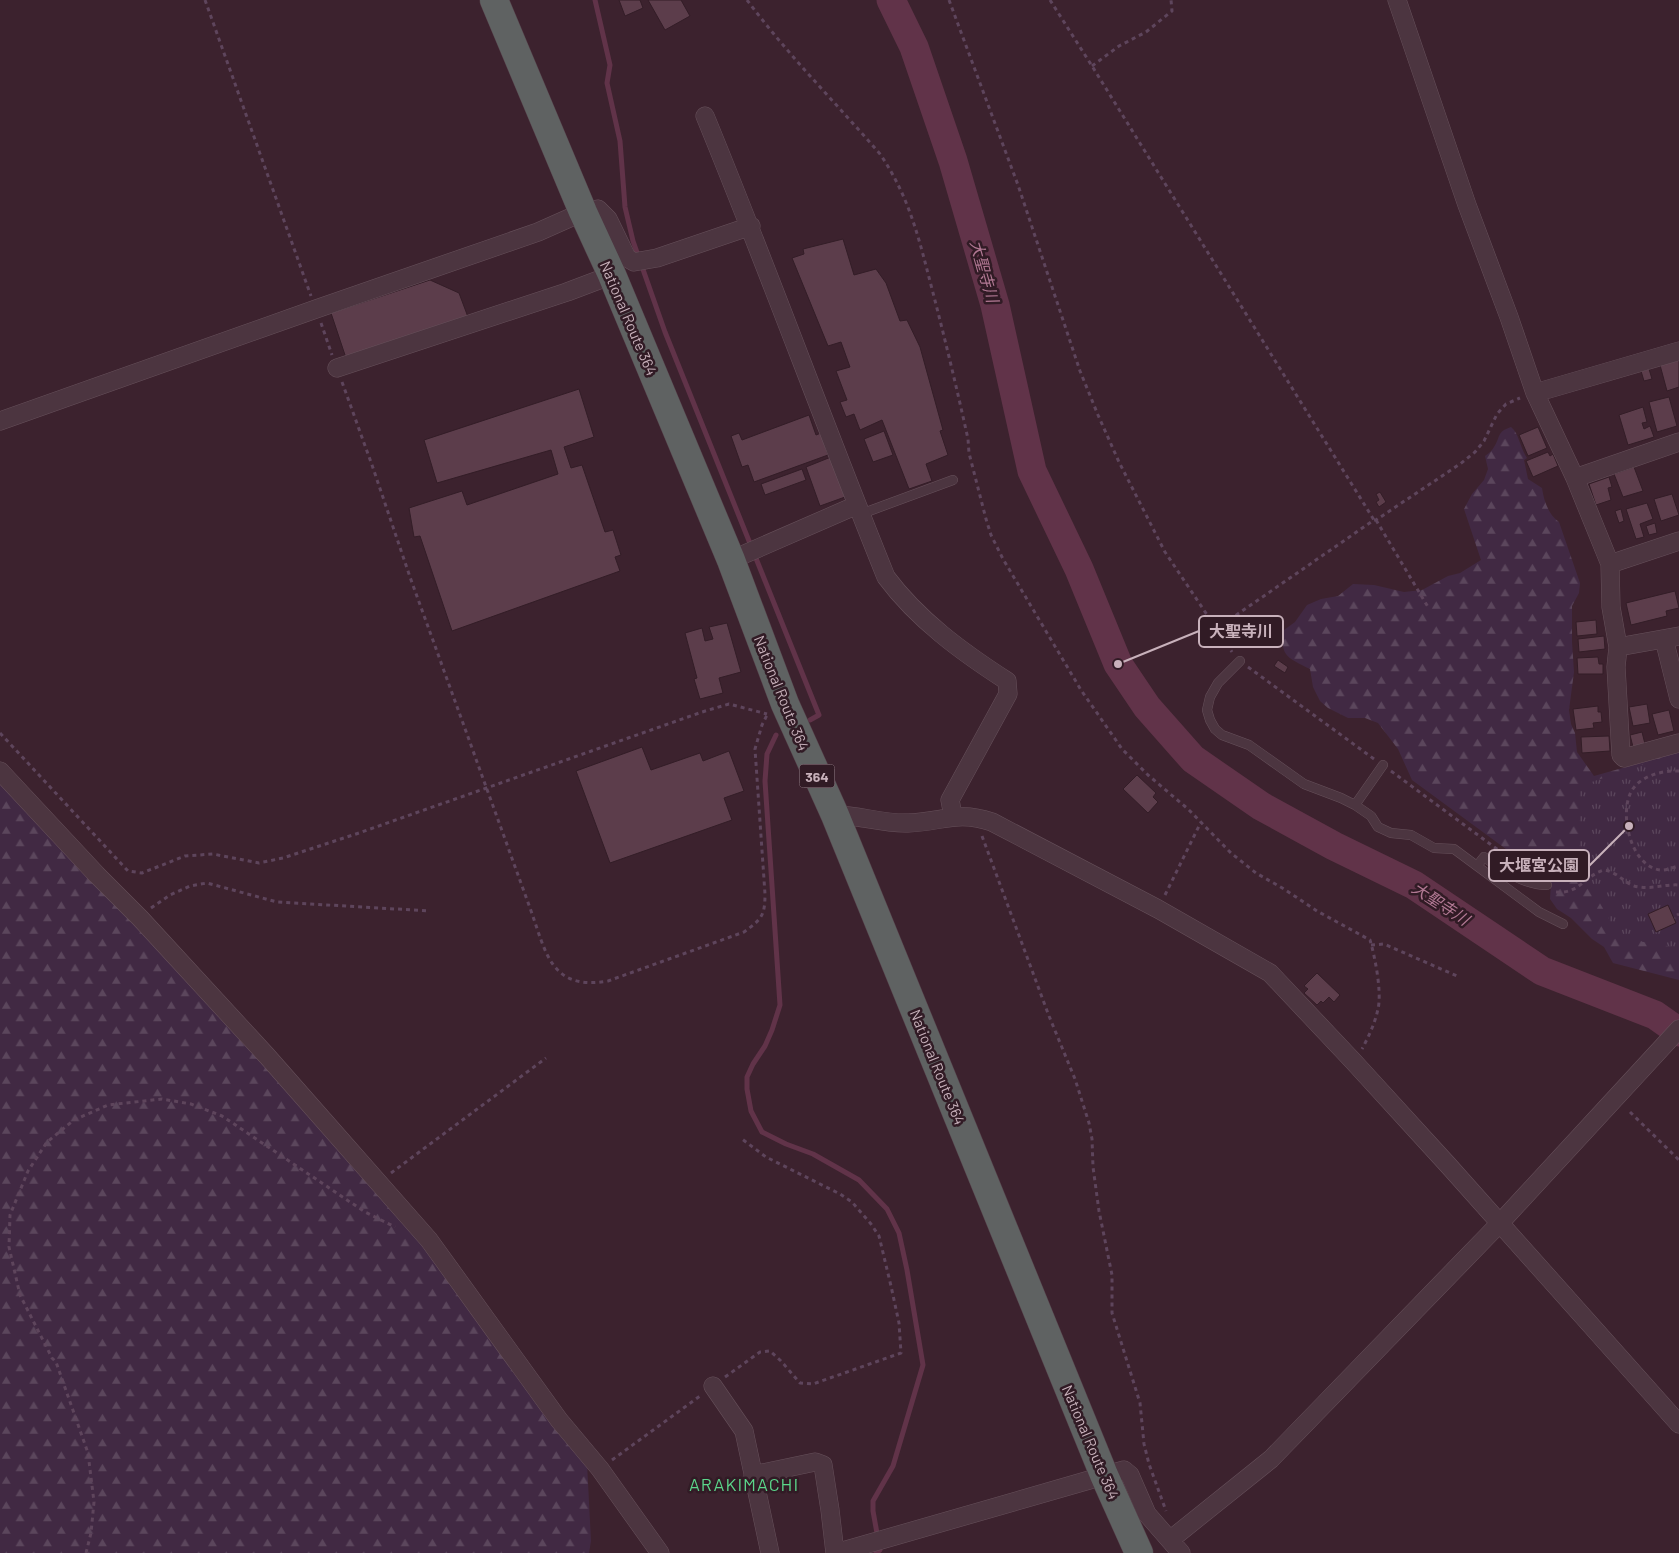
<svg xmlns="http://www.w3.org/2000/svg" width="1679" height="1553" viewBox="0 0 1679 1553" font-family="Barlow,'Noto Sans JP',sans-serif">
<defs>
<pattern id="forest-firs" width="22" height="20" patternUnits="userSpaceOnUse" patternTransform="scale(1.25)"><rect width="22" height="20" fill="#412943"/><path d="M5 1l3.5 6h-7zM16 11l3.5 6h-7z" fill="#5b465c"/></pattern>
<pattern id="park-tufts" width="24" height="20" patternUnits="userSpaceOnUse" patternTransform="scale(1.25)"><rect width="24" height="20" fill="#412943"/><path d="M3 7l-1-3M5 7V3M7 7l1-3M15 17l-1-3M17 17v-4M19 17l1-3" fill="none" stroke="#5b465c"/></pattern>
</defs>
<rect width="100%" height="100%" fill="#3c222e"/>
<!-- forest -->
<path fill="url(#forest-firs)" d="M 1511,427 C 1519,433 1520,448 1527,458 L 1524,460 L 1528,479 L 1542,488 C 1544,501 1548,514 1559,522 L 1580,583 L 1579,593 L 1572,606 L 1572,642 L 1574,672 L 1569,710 L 1571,724 L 1575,733 L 1577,752 L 1594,776 L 1679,752 L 1679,980 L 1613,963 L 1604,947 L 1592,939 L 1571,918 L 1557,909 L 1550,899 L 1551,882 L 1412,780 L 1398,749 L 1378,723 L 1365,718 L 1348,718 L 1328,708 L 1320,701 L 1313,687 L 1310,669 C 1289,658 1279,657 1284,630 L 1295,622 L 1307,605 L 1321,599 L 1338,596 L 1353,584 L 1374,585 L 1404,592 L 1422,590 L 1448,576 L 1460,573 L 1481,560 L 1464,509 L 1472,494 L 1484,480 L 1488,469 L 1485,456 C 1488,454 1492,451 1494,447 C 1501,437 1496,432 1511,427 Z
M 0,785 L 40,819 L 73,862 L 106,891 L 306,1107 L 430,1254 L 587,1463 L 591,1541 L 589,1553 L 0,1553 Z"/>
<!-- park -->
<path fill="url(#park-tufts)" d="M 1679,752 L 1679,948 L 1620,938 L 1579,867 L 1580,786 Z"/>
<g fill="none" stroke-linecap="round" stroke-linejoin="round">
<!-- stream -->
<path stroke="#613349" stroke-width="5" d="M 595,0 L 610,65 L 607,83 L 620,141 L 625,207 L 633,241 L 665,332 L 819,715 L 810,720
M 776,735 L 767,754 L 765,781 L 780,1005 L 772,1030 L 765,1046 L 753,1064 L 747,1077 L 747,1089 L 751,1111 L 762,1132 L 786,1144 L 813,1154 L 859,1180 L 887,1209 L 899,1233 L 907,1270 L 923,1365 L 893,1466 L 873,1501 L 873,1511 L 880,1550 L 876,1553"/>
<!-- river -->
<path stroke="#613349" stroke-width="29" d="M 891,0 L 914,47 L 953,161 L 995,305 L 1032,471 L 1079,569 L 1118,664 L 1147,707 L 1193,759 L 1261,806 L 1334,846 L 1414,885 L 1542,971 L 1655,1015 L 1679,1032"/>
</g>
<!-- building -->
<path fill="#5c3d4b" stroke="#331d27" d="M 619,0 L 640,0 L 643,8 L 625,16 Z
M 648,0 L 681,0 L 690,16 L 665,30 Z
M 843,239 L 854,275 L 876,269 L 886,283 L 900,321 L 907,320 L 920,347 L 943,430 L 940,431 L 948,455 L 926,464 L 932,481 L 909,489 L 882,420 L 860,430 L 854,414 L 846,417 L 840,402 L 847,400 L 836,371 L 850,367 L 841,342 L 828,346 L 792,258 L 804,254 L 803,249 Z
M 430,280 L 459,293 L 468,317 L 346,358 L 331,313 Z
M 1679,360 L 1679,387 L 1667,391 L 1660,365 Z
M 1649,369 L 1652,379 L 1644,381 L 1641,371 Z
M 579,389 L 594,437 L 564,447 L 571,468 L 582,465 L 605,532 L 613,530 L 621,555 L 615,557 L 620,571 L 452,631 L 420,536 L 414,537 L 409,508 L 462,491 L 467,505 L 558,474 L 551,450 L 437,483 L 424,440 Z
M 1669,397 L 1677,426 L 1657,432 L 1649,402 Z
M 1643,407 L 1647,422 L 1642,423 L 1644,429 L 1650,426 L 1654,437 L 1628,445 L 1619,415 Z
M 809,415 L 816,435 L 821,433 L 828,455 L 754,482 L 748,465 L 742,467 L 731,436 L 739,433 L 742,440 Z
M 1538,427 L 1547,448 L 1528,456 L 1519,435 Z
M 884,431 L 893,455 L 873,462 L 864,439 Z
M 1548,452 L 1550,456 L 1553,454 L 1558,466 L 1533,477 L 1526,461 Z
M 831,457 L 845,497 L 820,506 L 806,467 Z
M 1634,467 L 1643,491 L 1623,497 L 1614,474 Z
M 802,469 L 806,480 L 765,495 L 761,484 Z
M 1609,477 L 1612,487 L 1608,488 L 1611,500 L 1596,505 L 1589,484 Z
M 1380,492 L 1386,502 L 1379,507 L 1376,502 L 1379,500 L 1376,494 Z
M 1672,494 L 1679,515 L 1661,521 L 1654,499 Z
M 1647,503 L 1653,519 L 1640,524 L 1644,537 L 1636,539 L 1626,509 Z
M 1621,509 L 1624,521 L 1619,523 L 1615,511 Z
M 1655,523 L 1657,533 L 1649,535 L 1646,526 Z
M 1675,591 L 1679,608 L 1666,611 L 1667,616 L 1631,625 L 1626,603 Z
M 1596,620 L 1597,634 L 1577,636 L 1576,622 Z
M 727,623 L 741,672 L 719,678 L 723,693 L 700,699 L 694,679 L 697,678 L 685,633 L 702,628 L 705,641 L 713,639 L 709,627 Z
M 1604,636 L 1605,649 L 1579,652 L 1578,639 Z
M 1598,657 L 1599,664 L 1603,664 L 1603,674 L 1578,674 L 1577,658 Z
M 1278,660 L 1288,667 L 1285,673 L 1274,666 Z
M 1647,704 L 1650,723 L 1633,726 L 1629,707 Z
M 1598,706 L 1598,712 L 1601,712 L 1602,722 L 1593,723 L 1594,728 L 1576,730 L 1573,709 Z
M 1669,710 L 1674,731 L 1658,735 L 1652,714 Z
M 1642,732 L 1645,744 L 1633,747 L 1630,735 Z
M 1609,736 L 1610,751 L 1582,753 L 1581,737 Z
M 642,747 L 651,770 L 700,753 L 703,761 L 729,751 L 744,791 L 724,798 L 732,820 L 610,863 L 576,771 Z
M 1137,775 L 1156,793 L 1153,797 L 1158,802 L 1148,813 L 1123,789 Z
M 1668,905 L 1676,923 L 1656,932 L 1648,914 Z
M 1317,973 L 1340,995 L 1334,1002 L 1329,997 L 1323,1003 L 1321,1001 L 1317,1005 L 1304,993 L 1308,989 L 1304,986 Z"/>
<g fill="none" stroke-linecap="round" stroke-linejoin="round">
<defs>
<path id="service" d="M 861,514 L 953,480
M 1240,661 L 1218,683 L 1210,697 L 1207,710 L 1210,720 L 1215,729 L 1222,735 L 1249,745 L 1304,784 L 1341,798 L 1355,805 L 1371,816 L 1378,827 L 1391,833 L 1411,835 L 1434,848 L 1454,849 L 1539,912 L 1563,924
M 1355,805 L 1383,765
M 1477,866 L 1484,857 C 1502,870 1524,885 1547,885"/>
<path id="minor" d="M 1397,0 L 1467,205 L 1509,317 L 1535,393 L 1575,478 L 1610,564 L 1611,607 L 1618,647 L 1679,636
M 705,116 C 768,269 824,424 886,577 C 918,620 962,652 1007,681 L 1008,694 L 950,800 L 953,816
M 337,368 L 567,292 L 612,275
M 1535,393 L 1679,351
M 0,421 L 316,309 L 538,232 L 583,212 L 598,209 L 608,219 L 627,258 L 634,262 L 657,258 L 751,226
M 1575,478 L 1679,442
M 731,560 L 857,505
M 1610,564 L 1679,541
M 1664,639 L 1679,699
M 1618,647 L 1616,667 L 1621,755 L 1624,758 L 1679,743
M 0,771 L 97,875 L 140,918 L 267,1056 L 429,1240 L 559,1420 L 600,1469 L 660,1553
M 835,815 C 859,815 883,824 908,823 C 942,822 957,810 992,822 L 1158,909 L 1270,973 L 1353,1061 L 1448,1165 L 1679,1424
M 713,1386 L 744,1431 L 770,1553
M 753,1475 L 815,1462 L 823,1465 L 830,1510 L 835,1553
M 1170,1540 L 1271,1459 L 1500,1223 L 1679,1029
M 836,1553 L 1124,1470 L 1130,1475 L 1147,1514 L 1181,1553"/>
<path id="trunk" d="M 494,0 L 583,212 L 612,275 L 731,560 L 785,704 L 835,815 L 1104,1475 L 1139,1553"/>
</defs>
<!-- service casing -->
<use href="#service" stroke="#67515b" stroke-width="10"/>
<!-- minor casing -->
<use href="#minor" stroke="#67515b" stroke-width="19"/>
<!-- trunk casing -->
<use href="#trunk" stroke="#543e48" stroke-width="29"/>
<!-- path -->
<path stroke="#5e455c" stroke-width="3" stroke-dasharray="4 4" stroke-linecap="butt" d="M 205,0 L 311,296
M 747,0 C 788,55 836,103 880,154 C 910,198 919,239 932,289 C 945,339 957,389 968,439 L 969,453 L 986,519 L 991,535 L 1003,559 L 1081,690 L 1122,749 L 1148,775 L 1188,809 L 1231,853 L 1256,873 L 1284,889 L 1317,911 L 1370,940 C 1375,957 1382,992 1378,1009 C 1375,1023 1369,1036 1362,1049
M 949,0 L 1018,185 L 1080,371 L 1098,415 L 1119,462 L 1165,552 L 1232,652
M 1050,0 L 1092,66 L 1374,520
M 1092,66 L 1119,46 L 1146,32 L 1172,11 L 1171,0
M 321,323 L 332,355
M 342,382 L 372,465 L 410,577 L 530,908 C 546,952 550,991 608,981 L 744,932 C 762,919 765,915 765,894 L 755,749 L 762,725 L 767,715
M 1376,520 L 1428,607
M 1216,629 L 1374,520 L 1376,520 L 1460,464 L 1475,452 L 1484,441 L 1497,414 L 1506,404 L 1520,398
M 1248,667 L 1374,759
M 0,733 L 128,871 L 142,873 L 185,856 L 213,854 L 259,863 L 283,858 L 356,834 L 702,712 L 729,704 L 767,714
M 1391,771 L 1505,855
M 1679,771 C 1663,770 1639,776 1631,792 C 1619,815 1631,866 1660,870 C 1666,871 1673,867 1679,866
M 982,836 L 1049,1016 L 1075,1079 L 1089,1123 L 1092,1139 L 1093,1167 L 1099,1211 L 1112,1275 L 1112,1313 L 1140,1403 L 1144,1444 L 1149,1464 L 1166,1511
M 1556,892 C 1580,894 1584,876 1604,870 C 1619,872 1626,886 1639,887 C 1653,889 1666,884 1679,885
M 1165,895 L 1201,822
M 151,908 L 170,895 L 190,886 L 207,883 L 277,902 L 430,911
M 1677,915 L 1679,914
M 1371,945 L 1384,944 L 1457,976
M 1630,1112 L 1679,1160
M 391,1173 L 546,1058
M 725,1377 L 760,1352 L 770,1351 L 781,1361 L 800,1383 L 813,1384 L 901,1353 L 899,1323 L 891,1286 L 879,1236 L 871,1224 L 852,1202 L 840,1194 L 766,1157 L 742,1139
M 612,1460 L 700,1396
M 86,1553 L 91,1533 L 94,1502 L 88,1453 L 56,1362 L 52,1358 L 20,1295 L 9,1247 L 10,1215 L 28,1171 L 47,1142 L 74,1120 L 108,1105 L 162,1099 L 191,1104 L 222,1116 L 365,1212 L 395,1227"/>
<!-- service -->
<use href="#service" stroke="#4c3540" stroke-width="9"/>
<!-- minor -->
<use href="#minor" stroke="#4c3540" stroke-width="18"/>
<!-- trunk -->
<use href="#trunk" stroke="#5f6262" stroke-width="28"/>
</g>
<g text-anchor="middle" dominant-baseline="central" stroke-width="5" stroke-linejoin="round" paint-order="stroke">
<!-- shield labels -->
<rect fill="#311b25" stroke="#9b848e" stroke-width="1" x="799.5" y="764.5" width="35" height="23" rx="4"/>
<g font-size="14" font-weight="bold" fill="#c8b1bb">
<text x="817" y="776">364</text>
</g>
<!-- street labels -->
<g font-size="15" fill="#c8b1bb" stroke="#311b25">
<text transform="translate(629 318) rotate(67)">National Route 364</text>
<text transform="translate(782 693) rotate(68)">National Route 364</text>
<text transform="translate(938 1067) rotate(68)">National Route 364</text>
<text transform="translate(1091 1442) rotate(67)">National Route 364</text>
</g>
<!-- water labels -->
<g font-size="16" font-style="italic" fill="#b17893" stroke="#311b25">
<text transform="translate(985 271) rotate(74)">大聖寺川</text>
<text transform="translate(1441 903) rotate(33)">大聖寺川</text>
</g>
<!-- quarter labels -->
<g font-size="18" letter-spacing="1" fill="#5cd78b" stroke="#311b25">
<text x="744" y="1484">ARAKIMACHI</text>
</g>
</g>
<!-- callouts -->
<path fill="none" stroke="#c8b1bb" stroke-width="2" d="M1118 664L1199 631M1629 826L1589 866"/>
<g fill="#c8b1bb" stroke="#311b25" stroke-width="2">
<circle cx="1118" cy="664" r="5"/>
<circle cx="1629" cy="826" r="5"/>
</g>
<g fill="#311b25" stroke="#c8b1bb" stroke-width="2">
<rect x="1199" y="616" width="84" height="31" rx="5"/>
<rect x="1489" y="850" width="100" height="31" rx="5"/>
</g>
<g font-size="16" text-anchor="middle" font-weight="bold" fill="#c8b1bb">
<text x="1241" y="637">大聖寺川</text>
<text x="1539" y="871">大堰宮公園</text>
</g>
</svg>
